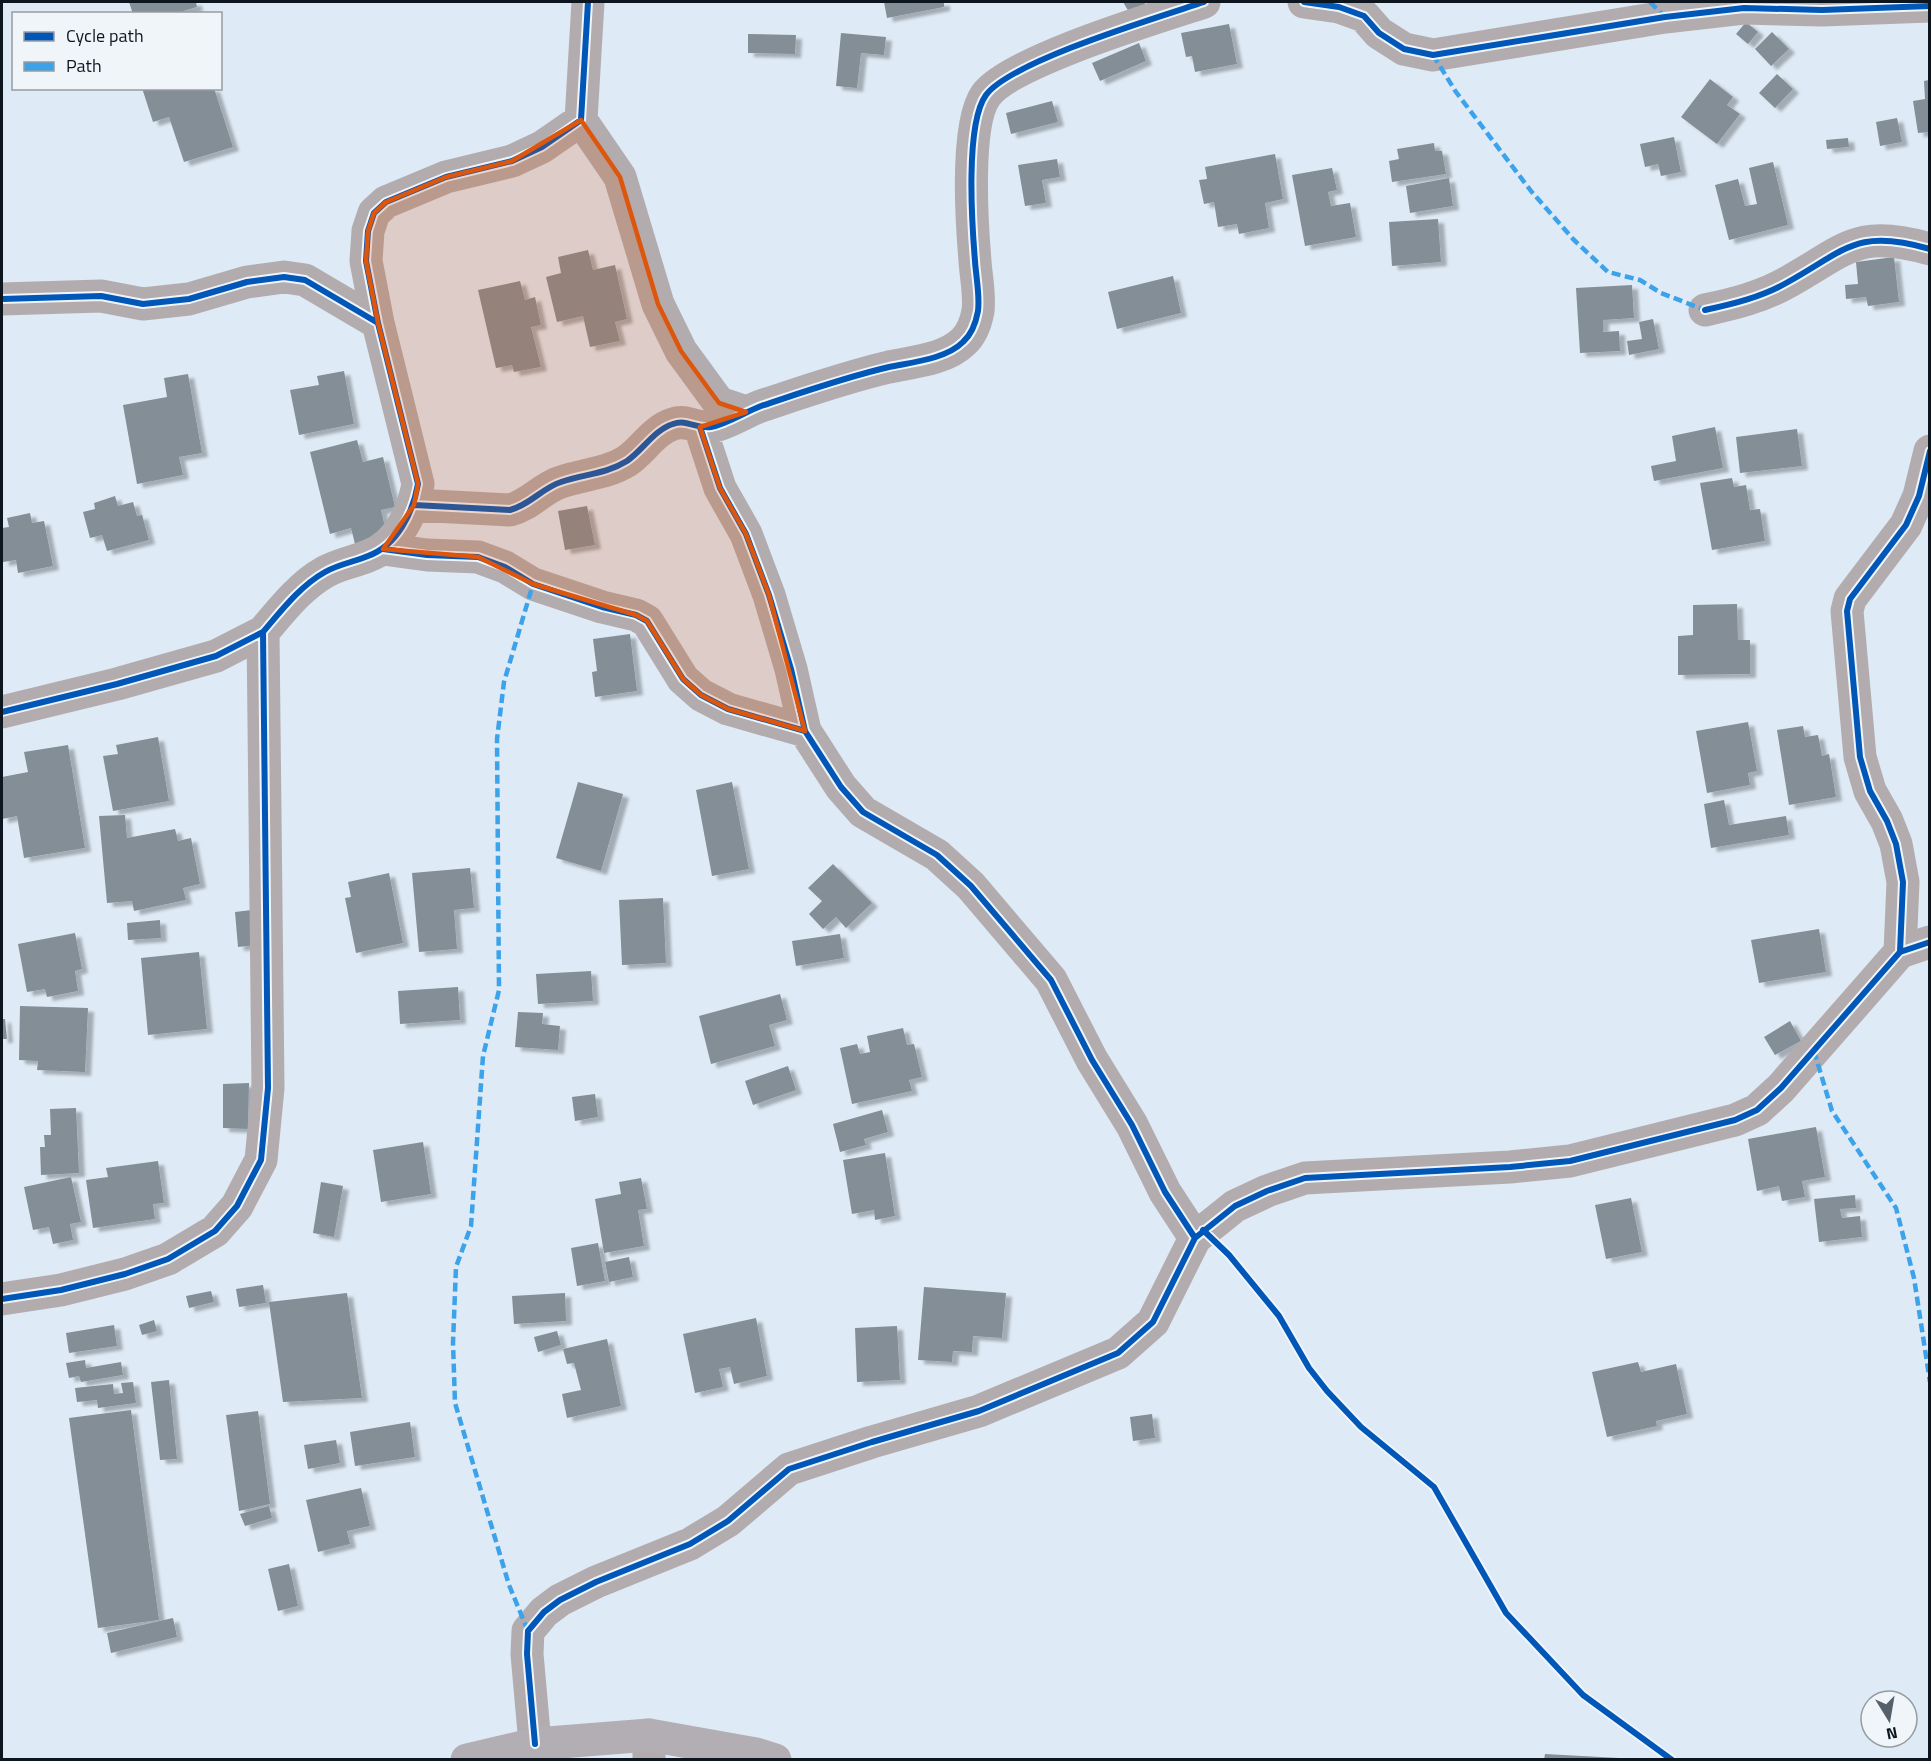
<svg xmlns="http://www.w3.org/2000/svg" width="1931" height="1761" viewBox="0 0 1931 1761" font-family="'Titillium Web',sans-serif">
<defs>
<filter id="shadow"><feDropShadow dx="6" dy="4" stdDeviation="1.5" flood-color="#0004"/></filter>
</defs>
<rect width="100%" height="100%" fill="#deeaf5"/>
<!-- building -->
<path fill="#848e96" filter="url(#shadow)" d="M 129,2 L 196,2 L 197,7 L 173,14 L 133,14 Z
M 884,2 L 944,2 L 944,7 L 887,18 Z
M 1123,2 L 1144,2 L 1148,8 L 1132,17 Z
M 1746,22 L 1758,32 L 1748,44 L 1736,34 Z
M 1229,24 L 1237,64 L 1195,72 L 1192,56 L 1186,57 L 1181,33 Z
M 1772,32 L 1789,49 L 1771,66 L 1755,49 Z
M 841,33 L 886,37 L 884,55 L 861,53 L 857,88 L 836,86 Z
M 748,34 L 796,35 L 795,54 L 748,53 Z
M 1139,43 L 1146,61 L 1100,81 L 1092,63 Z
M 1777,74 L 1793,89 L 1775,108 L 1759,93 Z
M 1710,79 L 1733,97 L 1727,105 L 1740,114 L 1717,144 L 1681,117 Z
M 1929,80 L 1929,132 L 1918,133 L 1913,101 L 1925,99 L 1924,81 Z
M 142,88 L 214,88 L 233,147 L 184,162 L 169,117 L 153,122 Z
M 1052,101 L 1058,122 L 1011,134 L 1006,113 Z
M 1897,118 L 1902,142 L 1880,146 L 1876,122 Z
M 1674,137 L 1681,172 L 1661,176 L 1658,164 L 1645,167 L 1640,144 Z
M 1848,138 L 1849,147 L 1827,149 L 1826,140 Z
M 1434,143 L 1435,151 L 1442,151 L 1446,174 L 1392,182 L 1389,161 L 1399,159 L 1397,149 Z
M 1275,154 L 1283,199 L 1265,203 L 1269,228 L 1239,234 L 1237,224 L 1218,227 L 1214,202 L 1204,204 L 1199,180 L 1207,179 L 1205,167 Z
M 1057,159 L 1060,177 L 1042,180 L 1046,203 L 1025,206 L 1018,165 Z
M 1773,162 L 1788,225 L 1729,240 L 1715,185 L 1738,179 L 1745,206 L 1757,204 L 1749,168 Z
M 1332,168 L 1337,190 L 1328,192 L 1331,206 L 1350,203 L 1356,237 L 1305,246 L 1292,175 Z
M 1449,178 L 1453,206 L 1410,213 L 1406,186 Z
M 1438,219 L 1441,262 L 1392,266 L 1389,222 Z
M 588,250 L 593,270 L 615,265 L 627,319 L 615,322 L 620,341 L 590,347 L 583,316 L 557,322 L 546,277 L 561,273 L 558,257 Z
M 1894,257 L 1899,302 L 1868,306 L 1866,297 L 1846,299 L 1845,285 L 1858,284 L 1856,262 Z
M 1173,276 L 1181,313 L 1117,329 L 1108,292 Z
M 520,281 L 525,300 L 535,297 L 541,325 L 531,327 L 541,367 L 514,372 L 512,365 L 496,368 L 478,290 Z
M 1632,285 L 1634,318 L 1603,320 L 1603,332 L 1619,331 L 1620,351 L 1580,353 L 1576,288 Z
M 1653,319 L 1659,349 L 1629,355 L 1627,341 L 1642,339 L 1639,322 Z
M 344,371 L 354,424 L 299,435 L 290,390 L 319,385 L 317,376 Z
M 188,374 L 202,453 L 179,457 L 183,475 L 137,484 L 123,405 L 167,397 L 164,378 Z
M 1715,427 L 1723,468 L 1654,481 L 1651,466 L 1676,461 L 1672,436 Z
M 1797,429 L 1802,466 L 1740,473 L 1736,437 Z
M 357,440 L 363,462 L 383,457 L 395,507 L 381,510 L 388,540 L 356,548 L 351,528 L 330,534 L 310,452 Z
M 1732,478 L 1734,487 L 1746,485 L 1750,510 L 1760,509 L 1765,541 L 1712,550 L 1700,483 Z
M 115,496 L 118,506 L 133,502 L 137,516 L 142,515 L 149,540 L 107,551 L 102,535 L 90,538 L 83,512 L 95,509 L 94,503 Z
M 587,506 L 595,545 L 565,550 L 558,511 Z
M 30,513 L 32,523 L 44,521 L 53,566 L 18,573 L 16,560 L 3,562 L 2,528 L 9,527 L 7,518 Z
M 1737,604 L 1738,640 L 1750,640 L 1750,674 L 1678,675 L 1678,636 L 1693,635 L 1693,605 Z
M 630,634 L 637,691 L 595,697 L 592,672 L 597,671 L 593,639 Z
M 1748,722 L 1757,771 L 1748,773 L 1750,785 L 1707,793 L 1696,731 Z
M 1803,726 L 1805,737 L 1818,735 L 1822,756 L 1829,754 L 1836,797 L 1789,805 L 1777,730 Z
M 158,737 L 169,801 L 113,811 L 103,756 L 118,754 L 116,745 Z
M 68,745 L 85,848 L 24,858 L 17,816 L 2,819 L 2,777 L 28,772 L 24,752 Z
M 578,782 L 623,794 L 601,871 L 556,858 Z
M 732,782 L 749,869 L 712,876 L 696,790 Z
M 1724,800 L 1729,825 L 1786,816 L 1789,835 L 1711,848 L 1704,804 Z
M 125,815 L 127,838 L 175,829 L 178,841 L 191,838 L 200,884 L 183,888 L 186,900 L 134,911 L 132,901 L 107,903 L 99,816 Z
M 833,864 L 872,903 L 846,928 L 836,917 L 823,929 L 809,914 L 822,901 L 808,888 Z
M 470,868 L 474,908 L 454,910 L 457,949 L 419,952 L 412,873 Z
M 389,873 L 403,943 L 356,953 L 345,898 L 351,897 L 348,882 Z
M 663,898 L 666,963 L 622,965 L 619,900 Z
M 270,908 L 274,943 L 238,947 L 235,912 Z
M 160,920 L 161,938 L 128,940 L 127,923 Z
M 1819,929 L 1826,972 L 1759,983 L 1751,940 Z
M 75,933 L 82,969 L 75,971 L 78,991 L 47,997 L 45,989 L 27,992 L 18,944 Z
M 840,934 L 844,958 L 796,966 L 792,941 Z
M 199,952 L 207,1029 L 148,1035 L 141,958 Z
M 591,971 L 593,1001 L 538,1004 L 536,974 Z
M 458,987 L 460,1020 L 400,1024 L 398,991 Z
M 780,994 L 787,1020 L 769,1025 L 775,1046 L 711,1064 L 699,1016 Z
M 20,1006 L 88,1008 L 85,1072 L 37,1070 L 38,1061 L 19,1060 Z
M 518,1012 L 543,1013 L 542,1024 L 560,1026 L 558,1050 L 515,1047 Z
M 2,1019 L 5,1019 L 7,1039 L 2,1039 Z
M 1790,1021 L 1801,1041 L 1775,1055 L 1764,1037 Z
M 903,1028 L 907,1045 L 914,1044 L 922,1077 L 909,1080 L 912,1091 L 852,1104 L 840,1048 L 857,1044 L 860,1054 L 870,1052 L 867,1036 Z
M 788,1066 L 796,1090 L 753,1105 L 745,1081 Z
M 249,1083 L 248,1129 L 223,1128 L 223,1084 Z
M 595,1094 L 598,1117 L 575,1121 L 572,1097 Z
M 76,1108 L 79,1173 L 41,1175 L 40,1147 L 45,1147 L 44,1135 L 51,1135 L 50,1109 Z
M 882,1110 L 888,1132 L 864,1139 L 866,1145 L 840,1152 L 833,1124 Z
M 1816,1127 L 1825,1177 L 1802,1181 L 1805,1197 L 1782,1201 L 1779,1186 L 1757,1191 L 1748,1139 Z
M 423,1142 L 431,1194 L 381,1202 L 373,1150 Z
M 885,1153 L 895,1216 L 875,1220 L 874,1210 L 852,1214 L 843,1160 Z
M 158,1161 L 164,1203 L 153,1204 L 155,1219 L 93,1228 L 86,1180 L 108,1177 L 106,1168 Z
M 71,1177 L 81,1222 L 70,1224 L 73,1240 L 53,1244 L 49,1227 L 33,1230 L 24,1187 Z
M 641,1178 L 647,1209 L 638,1210 L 644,1246 L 604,1253 L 595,1199 L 621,1194 L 619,1182 Z
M 321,1182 L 343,1186 L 334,1237 L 313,1233 Z
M 1855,1195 L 1856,1208 L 1840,1209 L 1842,1218 L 1860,1216 L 1862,1237 L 1819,1242 L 1814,1199 Z
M 1631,1198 L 1642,1252 L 1606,1259 L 1595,1205 Z
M 598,1243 L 605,1281 L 577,1286 L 571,1248 Z
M 629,1257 L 633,1277 L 609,1282 L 605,1262 Z
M 263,1285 L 266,1303 L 239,1307 L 236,1289 Z
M 924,1287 L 1006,1293 L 1002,1338 L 973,1336 L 972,1352 L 953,1351 L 952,1362 L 918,1360 Z
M 211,1291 L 214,1302 L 189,1308 L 186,1296 Z
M 347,1293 L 362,1398 L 283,1402 L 269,1302 Z
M 565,1293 L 566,1321 L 514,1324 L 512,1296 Z
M 756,1318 L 767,1376 L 734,1384 L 730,1367 L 719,1369 L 723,1387 L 695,1393 L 683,1334 Z
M 154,1320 L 157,1331 L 142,1335 L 139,1325 Z
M 114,1325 L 117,1346 L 69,1353 L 66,1333 Z
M 897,1326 L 900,1380 L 857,1382 L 855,1328 Z
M 557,1331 L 561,1345 L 538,1352 L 534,1337 Z
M 607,1339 L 621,1406 L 567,1418 L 562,1394 L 581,1390 L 574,1363 L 567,1364 L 563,1349 Z
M 85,1360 L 86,1368 L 121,1362 L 123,1375 L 81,1382 L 79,1376 L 69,1378 L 66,1363 Z
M 1638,1362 L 1641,1372 L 1676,1364 L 1687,1414 L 1656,1421 L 1657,1426 L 1607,1437 L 1592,1372 Z
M 169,1380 L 177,1459 L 160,1460 L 151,1382 Z
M 133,1382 L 136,1403 L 98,1408 L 97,1400 L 77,1402 L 75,1388 L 113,1384 L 114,1394 L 123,1393 L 121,1383 Z
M 131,1410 L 159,1620 L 98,1628 L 69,1418 Z
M 258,1411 L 270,1504 L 239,1511 L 226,1415 Z
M 1152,1414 L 1155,1438 L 1133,1441 L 1130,1417 Z
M 410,1422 L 415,1457 L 355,1466 L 350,1432 Z
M 336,1440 L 340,1463 L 308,1469 L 304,1445 Z
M 361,1488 L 370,1526 L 347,1531 L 350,1544 L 318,1552 L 306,1500 Z
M 269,1506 L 272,1518 L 245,1526 L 240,1514 Z
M 289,1564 L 298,1606 L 278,1611 L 268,1569 Z
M 173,1618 L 177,1637 L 111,1653 L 107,1633 Z
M 1545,1754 L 1619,1758 L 1619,1760 L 1544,1760 Z"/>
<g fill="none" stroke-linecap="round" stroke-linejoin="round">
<!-- minor -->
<path stroke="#b3acae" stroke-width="33" d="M 1304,2 L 1339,7 L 1364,16 L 1379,33 L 1404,49 L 1433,55 L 1665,17 L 1744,8 L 1822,10 L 1930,6
M 581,120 L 620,177 L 658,304 L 681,351 L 719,403 L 746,412
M 2,299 L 101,296 L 143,304 L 189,299 L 247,282 L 284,277 L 305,280 L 378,323
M 1705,310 C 1733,304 1762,297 1788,282 C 1847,249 1857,228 1930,249
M 700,427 L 720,488 L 746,534 L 769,595 L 791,669 L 805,731
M 414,505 L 510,510 C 530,505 542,488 561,482 C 584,474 606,474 627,461 C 643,450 654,430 673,424 C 687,419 696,429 711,427 C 727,424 745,412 761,406 C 803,392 846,377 889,367 C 913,362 946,359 963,342 C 972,334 976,322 978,311 C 980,295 976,277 975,261 C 972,225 965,124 986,95 C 1011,61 1159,17 1204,2
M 383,549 L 427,555 L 478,557 L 505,567 L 533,584 L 602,607 L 636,615 L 647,621 L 683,679 L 701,695 L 728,709 L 805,731 L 841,787 L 863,812 L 937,855 L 971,886 L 1051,980 L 1092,1060 L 1132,1125 L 1165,1192 L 1195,1238
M 2,712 L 117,684 L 216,656 L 263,632
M 1900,952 L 1903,882 L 1896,844 L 1887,821 L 1870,791 L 1860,757 L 1847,611 L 1850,599 L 1906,525 L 1919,496 L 1930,451
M 2,1299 L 61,1290 L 125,1274 L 168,1259 L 215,1231 L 237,1206 L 261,1160 L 268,1088 L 263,632 C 281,611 300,586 325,572 C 339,564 354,562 368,556 C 398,545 413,512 418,484 L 378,323 L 366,261 L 368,231 L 374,213 L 386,202 L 446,177 L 512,161 L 542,147 L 581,120 L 588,2
M 535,1744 L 527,1654 L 528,1631 L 544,1612 L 560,1600 L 596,1582 L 690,1544 L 728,1521 L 789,1469 L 872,1442 L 979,1411 L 1118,1353 L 1153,1322 L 1195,1238 L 1235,1206 L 1267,1191 L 1305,1178 L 1510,1167 L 1570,1161 L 1735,1120 L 1757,1110 L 1781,1088 L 1900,952 L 1930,942
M 649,1760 L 649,1735"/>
<!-- major -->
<path stroke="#b2aeb3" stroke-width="33" d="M 467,1760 L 535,1744 L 649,1735 L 756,1754 L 775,1760"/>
<!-- quiet -->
<path stroke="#3ca2ea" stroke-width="4.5" stroke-dasharray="9 4.5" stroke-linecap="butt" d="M 1650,2 L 1665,17
M 1433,55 L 1456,92 L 1531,191 L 1574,240 L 1608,272 L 1640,280 L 1661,293 L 1705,310
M 1814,1051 L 1832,1111 L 1896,1208 L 1914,1278 L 1930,1382
M 528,1631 L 509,1585 L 455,1403 L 453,1343 L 456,1267 L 471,1226 L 483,1056 L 499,990 L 497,739 L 504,682 L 533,584"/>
<defs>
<path id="cycleway" d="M 1304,2 L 1339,7 L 1364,16 L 1379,33 L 1404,49 L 1433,55 L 1665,17 L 1744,8 L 1822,10 L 1930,6
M 2,299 L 101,296 L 143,304 L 189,299 L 247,282 L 284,277 L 305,280 L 378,323
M 1705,310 C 1733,304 1762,297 1788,282 C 1847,249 1857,228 1930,249
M 700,427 L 720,488 L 746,534 L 769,595 L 791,669 L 805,731
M 414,505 L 510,510 C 530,505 542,488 561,482 C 584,474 606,474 627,461 C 643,450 654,430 673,424 C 687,419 696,429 711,427 C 727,424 745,412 761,406 C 803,392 846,377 889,367 C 913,362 946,359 963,342 C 972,334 976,322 978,311 C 980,295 976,277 975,261 C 972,225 965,124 986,95 C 1011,61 1159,17 1204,2
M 383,549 L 427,555 L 478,557 L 505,567 L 533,584 L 602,607 L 636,615 L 647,621 L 683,679 L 701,695 L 728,709 L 805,731 L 841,787 L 863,812 L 937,855 L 971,886 L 1051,980 L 1092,1060 L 1132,1125 L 1165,1192 L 1195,1238
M 2,712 L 117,684 L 216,656 L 263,632
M 1900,952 L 1903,882 L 1896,844 L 1887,821 L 1870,791 L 1860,757 L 1847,611 L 1850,599 L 1906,525 L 1919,496 L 1930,451
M 1203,1230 L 1229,1255 L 1279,1316 L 1309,1368 L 1327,1391 L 1361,1427 L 1434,1487 L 1506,1613 L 1583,1695 L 1672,1760
M 2,1299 L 61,1290 L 125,1274 L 168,1259 L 215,1231 L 237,1206 L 261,1160 L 268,1088 L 263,632 C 281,611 300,586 325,572 C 339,564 354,562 368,556 C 398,545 413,512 418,484 L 378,323 L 366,261 L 368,231 L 374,213 L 386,202 L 446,177 L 512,161 L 542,147 L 581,120 L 588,2
M 535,1744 L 527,1654 L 528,1631 L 544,1612 L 560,1600 L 596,1582 L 690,1544 L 728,1521 L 789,1469 L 872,1442 L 979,1411 L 1118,1353 L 1153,1322 L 1195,1238 L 1235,1206 L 1267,1191 L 1305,1178 L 1510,1167 L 1570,1161 L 1735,1120 L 1757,1110 L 1781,1088 L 1900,952 L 1930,942"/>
</defs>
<!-- cycleway casing -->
<use href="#cycleway" stroke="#f0f5fa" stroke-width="10"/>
<!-- cycleway -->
<use href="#cycleway" stroke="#0057b8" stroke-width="6"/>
</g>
<!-- marked area -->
<path fill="#dd560d" fill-opacity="0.2" stroke="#dd560d" stroke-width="4.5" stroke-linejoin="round" d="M 581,120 L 620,177 L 658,304 L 681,351 L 719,403 L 746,412 L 700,427 L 720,488 L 746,534 L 769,595 L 805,731 L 728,709 L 701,695 L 683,679 L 647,621 L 636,615 L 533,584 L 478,557 L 383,549 L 414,505 L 418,484 L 378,323 L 366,261 L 368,231 L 374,213 L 386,202 L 446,177 L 512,161 Z"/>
<!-- border -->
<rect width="1931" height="1761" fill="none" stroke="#0d161f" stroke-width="6"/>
<!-- legend -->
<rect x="12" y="12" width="210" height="78" fill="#f0f5fa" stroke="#959ca2" stroke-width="1.5"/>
<rect x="24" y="32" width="30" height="9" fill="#0057b8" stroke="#959ca2" stroke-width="1.5"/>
<text x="66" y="42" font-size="18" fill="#0d161f">Cycle path</text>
<rect x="24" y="62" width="30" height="9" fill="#3ca2ea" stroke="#959ca2" stroke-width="1.5"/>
<text x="66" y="72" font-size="18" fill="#0d161f">Path</text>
<!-- north arrow -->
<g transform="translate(1889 1719) rotate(169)"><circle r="28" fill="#f0f5fa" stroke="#959ca2" stroke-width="1.5"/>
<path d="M0-4.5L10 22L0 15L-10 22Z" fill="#56606a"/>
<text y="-9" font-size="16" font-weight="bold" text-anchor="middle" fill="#0d161f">N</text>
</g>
</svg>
